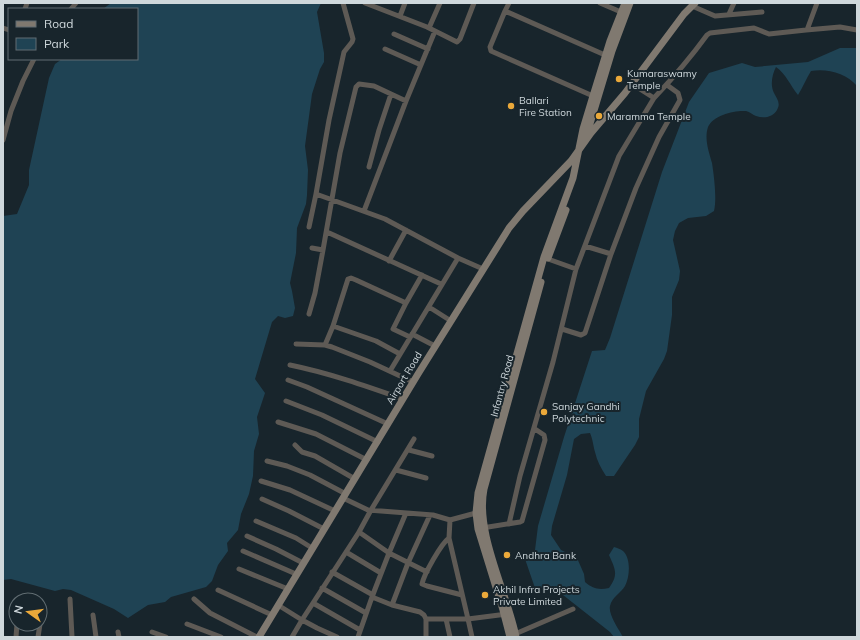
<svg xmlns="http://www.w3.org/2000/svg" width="860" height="640" viewBox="0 0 860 640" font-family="Mulish,sans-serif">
<rect width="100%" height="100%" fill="#18252c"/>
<!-- green -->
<path fill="#1f4354" d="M 111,3 L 321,3 L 317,12 L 324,53 L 324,62 L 320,69 L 312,94 L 305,146 L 308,170 L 307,195 L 306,204 L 297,228 L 296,253 L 290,283 L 292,291 L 295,308 L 293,316 L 285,318 L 278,316 L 272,322 L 255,379 L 265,393 L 257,417 L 259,434 L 254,451 L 253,476 L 249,494 L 241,514 L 238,530 L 227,543 L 228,551 L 218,565 L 212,581 L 206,587 L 171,597 L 165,602 L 148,605 L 128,618 L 114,609 L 71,590 L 63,589 L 55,591 L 11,579 L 3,580 L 3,216 L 17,214 L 29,185 L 29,170 L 49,78 L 55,64 L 62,59 L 137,59 L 137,9 L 103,9 Z
M 840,48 L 857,48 L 857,86 C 847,73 826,68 811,71 C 806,79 803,87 798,95 C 790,85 786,74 776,67 C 772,75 770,85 774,93 C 777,99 781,103 777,110 C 773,117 764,119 756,116 C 753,115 750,112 746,111 C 735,110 713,115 708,127 C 704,139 709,152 712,163 C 714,176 717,199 714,211 L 706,216 L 688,218 L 679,223 L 675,231 L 673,240 L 680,271 L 679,280 L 672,297 L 672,315 L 667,351 L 664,359 L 646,391 L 639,419 L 639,437 L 635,445 L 614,476 L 606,476 C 601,468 597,461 595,452 C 593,445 593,440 590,433 L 581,434 L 574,439 L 567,475 L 552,526 L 551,535 L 561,550 L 577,558 L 584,574 L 585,582 C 593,589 599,590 609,588 C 619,574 615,569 609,555 L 614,547 C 617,548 621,549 623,551 C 631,558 630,577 625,586 C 621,593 612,597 610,606 C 608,614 619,630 623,637 L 614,637 L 610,632 L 563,595 L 558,587 L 535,588 L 525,559 L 535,550 L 538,526 L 564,437 L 592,351 L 605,350 L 610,338 L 662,172 L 689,102 L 709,73 L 742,63 L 755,67 L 808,62 Z"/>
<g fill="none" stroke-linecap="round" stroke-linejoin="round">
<!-- street -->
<path stroke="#5e5a55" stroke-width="5" d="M 343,3 L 353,39 L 352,42 L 344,52 L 329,120 L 316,194 L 385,219 L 458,258
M 365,3 L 427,27 L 457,42 L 460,39 L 474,3
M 509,3 L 505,11 L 605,55
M 600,3 L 621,12
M 692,6 L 715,16 L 762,12
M 25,9 L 27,3
M 71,9 L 76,3
M 505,11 L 490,47 L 491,51 L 593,96
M 729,14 L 734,3
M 400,16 L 405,3
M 3,28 L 9,30
M 429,28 L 440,3
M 807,30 L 817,3
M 394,34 L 428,49
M 385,49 L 421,65
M 654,98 C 673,78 691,57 707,35 L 710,33 L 754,28 L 769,34 L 806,30 L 840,27 L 857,30
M 3,140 L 11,111 L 23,81 L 34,59
M 369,167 L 379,130 L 391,94 L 406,101 L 435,31
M 364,211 L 406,101
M 309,227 L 316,194
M 327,232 L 441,284
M 585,246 L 611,254
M 323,250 L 340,153 L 356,87 L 359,84 L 374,86 L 391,94
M 389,261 L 406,230
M 576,269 L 619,156 L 654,98 L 632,84
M 406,303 L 422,275
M 429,307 L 451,321
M 309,314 L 315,293 L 323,250 L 312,248
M 562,329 L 581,335 L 585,333 L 611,254 L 636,188 L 659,137 L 680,100 L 678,93 L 667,85
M 412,334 L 435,346
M 296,344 L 325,345 L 332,347 L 370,362 L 413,382
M 325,345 L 333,326
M 400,354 L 376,341 L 333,326 L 348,279 L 351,278 L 356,280 L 406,303 L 393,329 L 410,337
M 290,365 C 329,373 366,386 403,399
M 390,371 L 458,258 L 483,269
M 288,380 L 307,387 L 388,424
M 286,401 L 322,415 L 378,442
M 278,422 L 316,434 L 367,460
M 295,445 L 302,452 L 315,456 L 355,479
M 409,450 L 432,456
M 267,461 L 287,466 L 310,475 L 346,494
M 396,470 L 426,478
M 261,481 L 290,490 L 335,511
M 343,498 L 368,510 L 433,515 L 450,520
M 262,499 L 289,511 L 324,529
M 406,513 L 389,553 L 427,572
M 256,521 L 296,538 L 312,548
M 509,524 L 520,476 L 553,362 L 576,269 L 548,259
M 482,528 L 520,522 L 522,521 L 545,440 L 544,435 L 535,429
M 359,532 L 389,553 L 372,597 L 392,605 L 420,612 L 424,615 L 426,619
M 247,536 L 276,549 L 303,563
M 449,538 C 441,544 424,574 422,584 L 427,586 L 462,595
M 243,551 L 296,574
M 346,552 L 381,573
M 239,569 L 288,589
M 332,572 L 373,595
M 322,588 L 366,613
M 218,590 L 272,615
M 70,599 L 72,637
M 194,599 L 210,613 L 257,637
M 313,603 L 360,630
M 278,605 L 302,620 L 359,532 L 371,510 L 414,439
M 392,605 L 408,563 L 430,515
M 93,615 L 96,637
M 446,619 L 450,637
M 40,622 L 42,606
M 187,624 L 221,637
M 118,632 L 119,637
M 152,632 L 166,637
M 515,634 L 573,609
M 16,637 L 17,624
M 38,637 L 40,624
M 292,637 L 302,620 L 317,628 L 337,637
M 358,637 L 372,597
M 426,637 L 426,619 L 468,619 L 449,538 L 450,520 L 476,513
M 472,637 L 468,619 L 507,614"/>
<!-- secondary -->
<path stroke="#807970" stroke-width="7" d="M 586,137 L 612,51 L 630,3
M 548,258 L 566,210
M 259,637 L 418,374 L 509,228 L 523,211 L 571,161 L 591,133 L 625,93 L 684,14 L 695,3
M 510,637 L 503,610 L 478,529 L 476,513 L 478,493 L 544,257 L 573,178 L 583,129 L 593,96 L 610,41 L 625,3
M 516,637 C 507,592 475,533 484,489 L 541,282"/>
</g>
<!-- markers -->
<g fill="#eba93a" stroke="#18252c" stroke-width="1.5">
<circle cx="619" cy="79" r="4"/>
<circle cx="511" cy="106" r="4"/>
<circle cx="599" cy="116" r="4"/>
<circle cx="544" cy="412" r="4"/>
<circle cx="507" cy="555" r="4"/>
<circle cx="485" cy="595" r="4"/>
</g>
<g text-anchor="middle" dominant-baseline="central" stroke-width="4" stroke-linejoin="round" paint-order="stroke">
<!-- poi labels -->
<g font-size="10" fill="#cfd8dc" stroke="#18252c" text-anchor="start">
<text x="627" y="73">Kumaraswamy<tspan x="627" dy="12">Temple</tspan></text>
<text x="519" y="100">Ballari<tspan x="519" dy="12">Fire Station</tspan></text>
<text x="607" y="116">Maramma Temple</text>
<text x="552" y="406">Sanjay Gandhi<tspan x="552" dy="12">Polytechnic</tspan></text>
<text x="515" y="555">Andhra Bank</text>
<text x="493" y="589">Akhil Infra Projects<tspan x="493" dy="12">Private Limited</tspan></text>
</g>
<!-- street labels -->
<g font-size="10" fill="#cfd8dc" stroke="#18252c">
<text transform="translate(404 378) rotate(-59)">Airport Road</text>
<text transform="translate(502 386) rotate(-75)">Infantry Road</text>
</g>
</g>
<!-- border -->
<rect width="860" height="640" fill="none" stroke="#cfd8dc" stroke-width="8"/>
<!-- legend -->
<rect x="8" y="8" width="130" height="52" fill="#18252c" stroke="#616d72"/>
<rect x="16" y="21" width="20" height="6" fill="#807970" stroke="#616d72"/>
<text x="44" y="28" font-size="12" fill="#cfd8dc">Road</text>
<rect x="16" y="38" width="20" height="12" fill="#1f4354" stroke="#616d72"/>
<text x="44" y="48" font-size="12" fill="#cfd8dc">Park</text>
<!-- north arrow -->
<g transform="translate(28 612) rotate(284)"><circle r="19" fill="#18252c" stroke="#616d72"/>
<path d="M0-3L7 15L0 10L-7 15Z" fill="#eba93a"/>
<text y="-6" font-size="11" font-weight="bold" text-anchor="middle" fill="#cfd8dc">N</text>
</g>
</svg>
